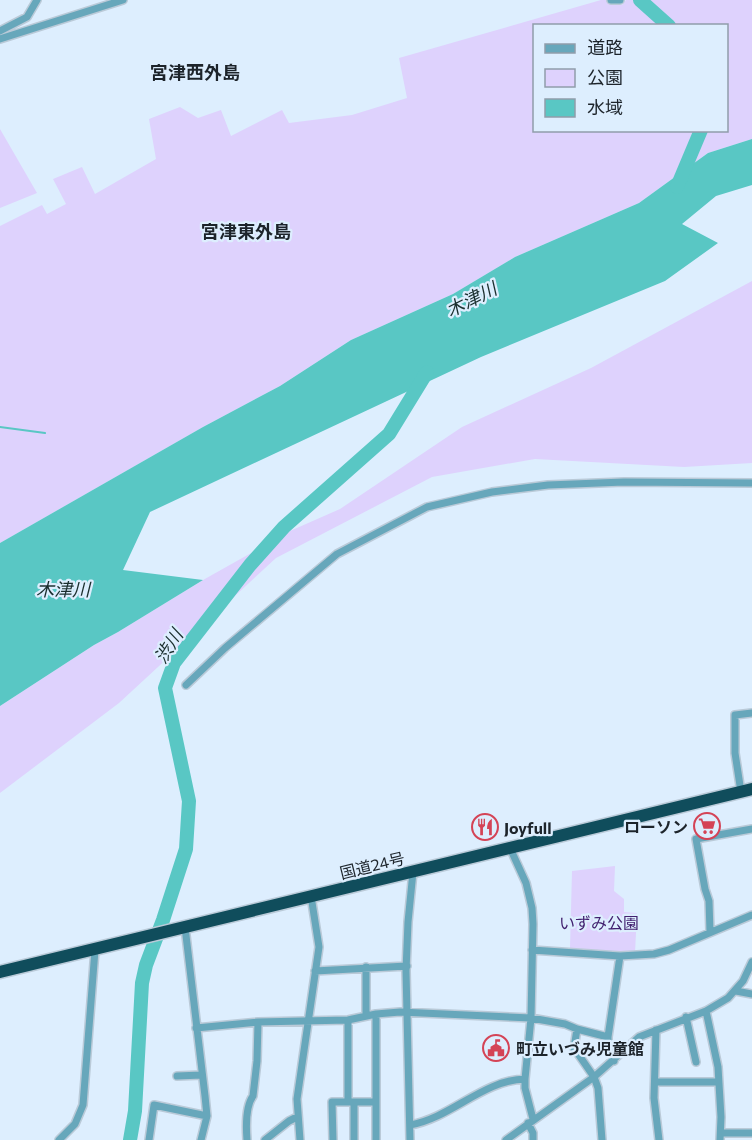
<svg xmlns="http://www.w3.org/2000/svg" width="752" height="1140" viewBox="0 0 752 1140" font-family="Commissioner,'Noto Sans JP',sans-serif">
<rect width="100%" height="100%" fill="#ddeefe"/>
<!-- green -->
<path fill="#ded2fd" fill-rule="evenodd" d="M 601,0 L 606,0 L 609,4 L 622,5 L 626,0 L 752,0 L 752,139 L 708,153 L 639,203 L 515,257 L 453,294 L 351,340 L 280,386 L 203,427 L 0,543 L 0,226 L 42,205 L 47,214 L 66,204 L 53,179 L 82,167 L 95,194 L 156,159 L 149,119 L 180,107 L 198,118 L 221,110 L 231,136 L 282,110 L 289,123 L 352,115 L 407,98 L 399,58 ZM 534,26 L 726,26 L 726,130 L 534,130 Z
M 0,129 L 37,193 L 0,208 Z
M 752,281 L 752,463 L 684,467 L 535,459 L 432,477 L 276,558 L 119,703 L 0,793 L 0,706 L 94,645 L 118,632 L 203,580 L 290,531 L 340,509 L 462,427 L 591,368 Z
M 615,866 L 614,891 L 624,899 L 624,912 L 637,913 L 635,953 L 570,948 L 572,871 Z"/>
<!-- water -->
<path fill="#59c7c4" d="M 752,139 L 752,185 L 716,196 L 682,224 L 718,243 L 665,281 L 481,357 L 150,512 L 123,570 L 203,580 L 118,632 L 94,645 L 0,706 L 0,543 L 203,427 L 280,386 L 351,340 L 453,294 L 515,257 L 639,203 L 708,153 Z"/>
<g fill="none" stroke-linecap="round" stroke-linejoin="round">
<!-- stream -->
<path stroke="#59c7c4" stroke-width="2" d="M 0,427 L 45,433"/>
<!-- river -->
<path stroke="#59c7c4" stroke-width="14" d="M 640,0 L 669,26
M 677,187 L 701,130
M 130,1140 L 135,1111 L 142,983 L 146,965 L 163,920 L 186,849 L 189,801 L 165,688 L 174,663 L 250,565 L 284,527 L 389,434 L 427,372"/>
<defs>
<path id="street" d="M 611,0 L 620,0
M 0,31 L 27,17 L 37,0
M 0,39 L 123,0
M 186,685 L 225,648 L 337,554 L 427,507 L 492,492 L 548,485 L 624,482 L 752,483
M 741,792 L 735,753 L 735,715 L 752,713
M 510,848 L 526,883 L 532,908 L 533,924 L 531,1018 L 525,1079 L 525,1088 L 533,1119
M 185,927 L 205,1096 L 207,1116 L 201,1140
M 710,932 L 709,901 L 705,889 L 696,839 L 752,829
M 532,950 L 620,956 L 654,954 L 669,950 L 752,915
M 366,967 L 366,1016
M 315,971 L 407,966
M 736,991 L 752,994
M 706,1011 L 718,1067 L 721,1117 L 720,1140
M 686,1017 L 696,1062
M 348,1020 L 348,1101
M 196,1028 L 258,1022 L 348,1020 L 376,1014 L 400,1012 L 531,1018 L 565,1024 L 577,1029
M 656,1030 L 654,1098 L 659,1140
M 614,1061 L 608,1044 L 608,1037 L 620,956
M 177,1076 L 202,1075
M 655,1082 L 718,1082
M 354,1102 L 354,1140
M 376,1102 L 376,1014
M 528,1123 L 533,1133 L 533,1140
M 410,1125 C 451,1118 483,1080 525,1079
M 722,1133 L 752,1133
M 59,1140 L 75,1124 L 83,1105 L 95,950
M 149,1140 L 154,1105 L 207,1116
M 247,1140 C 246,1127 245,1107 253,1096 L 257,1061 L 258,1022
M 265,1140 L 289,1121 L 297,1117
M 300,1140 L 297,1099 L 319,947 L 311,896
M 333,1140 L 332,1102 L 376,1102 L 376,1140
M 410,1140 L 406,971 L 408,922 L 413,872
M 506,1140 L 594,1077 L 639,1037 L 706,1011 L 728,998 L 743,981 L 752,962
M 602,1140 L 598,1088 L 594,1077 L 574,1048 L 577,1029 L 608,1037"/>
<path id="highway" d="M 0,972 L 752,789"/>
</defs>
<!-- street casing -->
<use href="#street" stroke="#bacad8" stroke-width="10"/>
<!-- highway casing -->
<use href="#highway" stroke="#bacad8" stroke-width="15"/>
<!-- street -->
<use href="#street" stroke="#67a7bb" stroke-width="7"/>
<!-- highway -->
<use href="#highway" stroke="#104d5c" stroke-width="12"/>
</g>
<!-- icons -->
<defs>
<symbol id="supermarket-ring" viewBox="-11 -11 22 22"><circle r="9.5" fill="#ddeefe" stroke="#d44356" stroke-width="1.5"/><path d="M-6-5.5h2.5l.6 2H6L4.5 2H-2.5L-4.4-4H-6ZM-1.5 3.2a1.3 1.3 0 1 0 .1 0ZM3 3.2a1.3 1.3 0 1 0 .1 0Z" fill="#d44356"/></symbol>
<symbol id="restaurant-ring" viewBox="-11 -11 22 22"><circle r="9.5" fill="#ddeefe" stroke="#d44356" stroke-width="1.5"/><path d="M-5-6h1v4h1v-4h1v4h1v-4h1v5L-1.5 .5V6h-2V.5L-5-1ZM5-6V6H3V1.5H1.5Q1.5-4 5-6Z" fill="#d44356"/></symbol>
<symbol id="civic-ring" viewBox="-11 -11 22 22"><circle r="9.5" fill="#ddeefe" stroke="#d44356" stroke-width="1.5"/><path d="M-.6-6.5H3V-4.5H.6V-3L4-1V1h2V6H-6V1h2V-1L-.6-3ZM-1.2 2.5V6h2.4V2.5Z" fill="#d44356"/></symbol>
</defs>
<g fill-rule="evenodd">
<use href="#supermarket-ring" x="692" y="811" width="30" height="30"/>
<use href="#restaurant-ring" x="470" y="812" width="30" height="30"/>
<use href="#civic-ring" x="481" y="1033" width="30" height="30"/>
</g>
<g text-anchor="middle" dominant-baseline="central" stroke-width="4.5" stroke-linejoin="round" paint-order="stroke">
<!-- poi labels -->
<g font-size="16" font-weight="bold" fill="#1d242b" stroke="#ddeefe" text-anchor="start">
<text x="688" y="826" text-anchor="end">ローソン</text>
<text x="504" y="827">Joyfull</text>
<text x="516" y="1048">町立いづみ児童館</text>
</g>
<!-- street labels -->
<g font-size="16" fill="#1d242b" stroke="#ddeefe">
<text transform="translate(372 865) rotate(-14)">国道24号</text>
</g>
<!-- park labels -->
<g font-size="16" fill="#41206f" stroke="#ddeefe">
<text x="599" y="922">いずみ公園</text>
</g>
<!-- neighbourhood labels -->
<g font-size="18" font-weight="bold" fill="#1d242b" stroke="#ddeefe">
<text x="195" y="72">宮津西外島</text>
<text x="246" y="231">宮津東外島</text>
</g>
<!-- water labels -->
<g font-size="18" font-style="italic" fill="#1a2e2e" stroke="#ddeefe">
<text transform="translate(471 299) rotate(-27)">木津川</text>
<text x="63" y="589">木津川</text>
<text transform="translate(168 646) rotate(-58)">渋川</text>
</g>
</g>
<!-- legend -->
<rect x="533" y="24" width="195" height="108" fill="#ddeefe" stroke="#909daa" stroke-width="1.5"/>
<rect x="545" y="44" width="30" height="9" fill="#67a7bb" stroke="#909daa" stroke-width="1.5"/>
<text x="587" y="54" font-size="18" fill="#1d242b">道路</text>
<rect x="545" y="69" width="30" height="18" fill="#ded2fd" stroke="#909daa" stroke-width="1.5"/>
<text x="587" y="84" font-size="18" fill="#1d242b">公園</text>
<rect x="545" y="99" width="30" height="18" fill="#59c7c4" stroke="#909daa" stroke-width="1.5"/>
<text x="587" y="114" font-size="18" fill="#1d242b">水域</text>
</svg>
